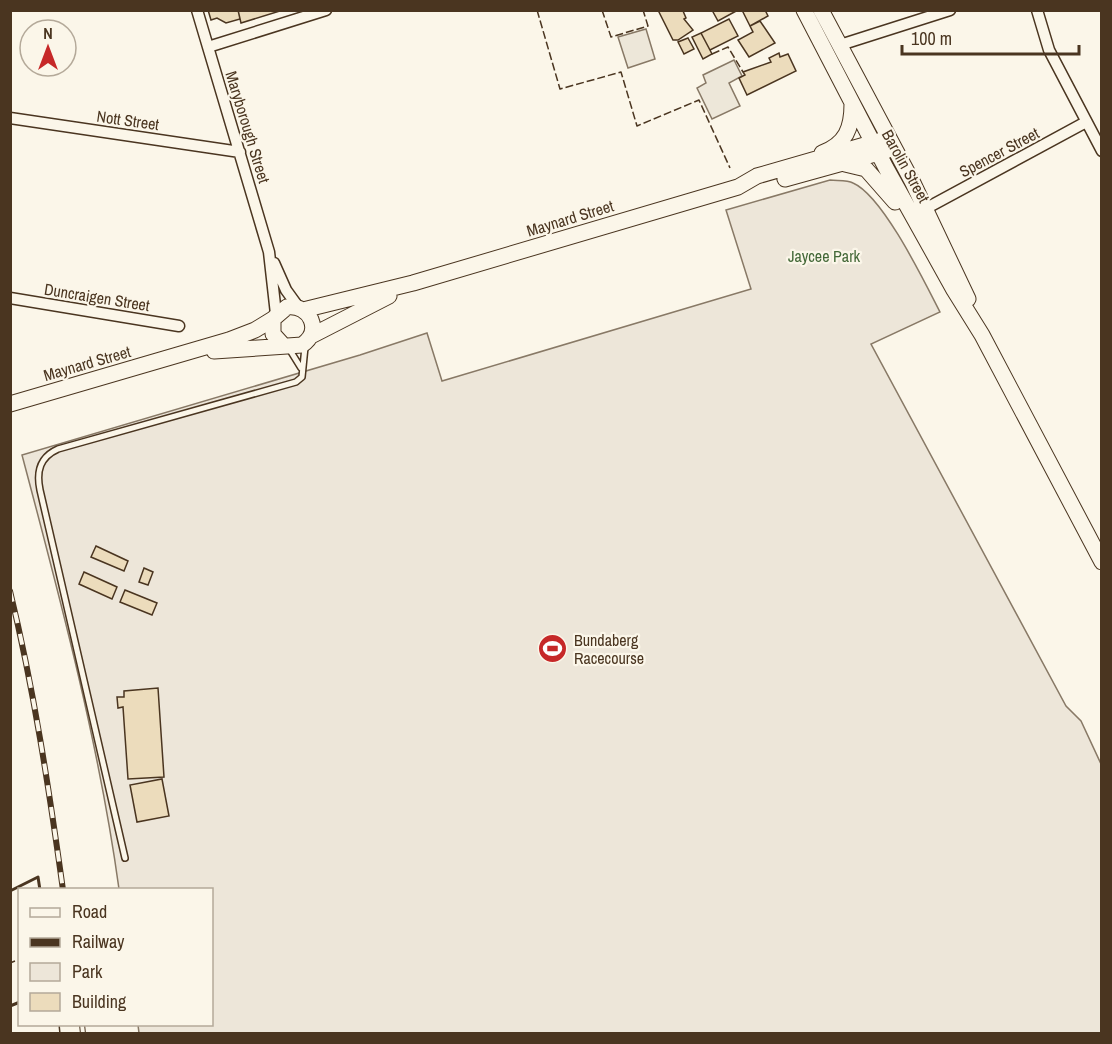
<svg xmlns="http://www.w3.org/2000/svg" width="1112" height="1044" viewBox="0 0 1112 1044" font-family="'Archivo Narrow',sans-serif">
<rect width="100%" height="100%" fill="#fbf6e9"/>
<!-- green -->
<path fill="#ede6d9" stroke="#887966" stroke-width="1.5" d="M 830,180 C 837,181 847,180 853,183 C 883,196 924,281 940,312 L 871,344 L 1066,706 L 1081,721 L 1101,764 L 1101,1033 L 139,1033 L 138,1025 L 212,1024 L 212,890 L 119,889 C 99,743 60,598 22,455 L 360,355 L 427,333 L 442,381 L 751,289 L 726,210 Z"/>
<!-- parking -->
<path fill="#ede7d9" stroke="#887966" stroke-width="1.5" d="M 646,29 L 655,59 L 628,68 L 618,37 Z
M 734,60 L 742,76 L 729,83 L 740,106 L 712,119 L 697,88 L 706,83 L 703,75 Z"/>
<!-- building -->
<path fill="#ecdcbc" stroke="#4a3520" stroke-width="1.5" d="M 208,10 L 238,10 L 240,19 L 226,23 L 217,18 L 211,20 Z
M 238,10 L 283,10 L 241,23 Z
M 658,10 L 683,11 L 686,18 L 684,19 L 693,30 L 678,40 L 673,40 Z
M 712,10 L 738,10 L 718,21 Z
M 742,10 L 765,10 L 768,16 L 750,26 Z
M 729,19 L 738,36 L 710,50 L 701,33 Z
M 760,21 L 775,43 L 749,57 L 738,40 L 753,32 L 750,26 Z
M 701,33 L 712,54 L 703,59 L 692,37 Z
M 688,38 L 694,49 L 684,54 L 678,42 Z
M 779,53 L 780,57 L 788,54 L 796,71 L 747,95 L 739,78 L 745,75 L 743,72 L 771,62 L 769,58 Z
M 96,546 L 128,561 L 124,571 L 91,557 Z
M 144,568 L 153,572 L 148,585 L 139,582 Z
M 84,572 L 117,587 L 112,599 L 79,584 Z
M 125,590 L 157,603 L 152,615 L 120,602 Z
M 158,688 L 164,777 L 128,779 L 123,707 L 118,708 L 117,697 L 124,697 L 124,691 Z
M 162,779 L 169,816 L 137,822 L 130,785 Z"/>
<g fill="none" stroke-linecap="round" stroke-linejoin="round">
<defs>
<path id="lane" d="M 288,347 L 301,368
M 125,858 L 40,490 C 36,471 40,457 58,449 L 296,382 L 302,377 L 305,347"/>
<path id="street" d="M 197,10 L 269,252 L 276,314
M 1037,10 L 1049,50 L 1102,151
M 840,45 L 950,10
M 208,47 L 326,10
M 10,118 L 240,152
M 925,209 L 1086,122
M 274,263 L 286,290 L 299,308
M 10,298 L 179,326"/>
<path id="secondary" d="M 804,10 L 886,168 L 954,290 L 982,335 L 1102,562
M 821,10 L 913,183 L 968,299
M 822,153 C 846,144 852,128 852,104
M 845,164 L 866,169 L 895,202
M 785,179 L 886,151
M 303,310 L 413,283 L 738,187 L 757,176 L 889,138
M 311,336 L 389,296
M 214,351 L 302,345 C 323,331 310,304 287,307 L 273,319 L 273,334 L 283,345
M 10,404 L 229,340 L 255,330 L 273,319"/>
</defs>
<!-- lane casing -->
<use href="#lane" stroke="#4a3520" stroke-width="8"/>
<!-- street casing -->
<use href="#street" stroke="#4a3520" stroke-width="13"/>
<!-- secondary casing -->
<use href="#secondary" stroke="#4a3520" stroke-width="17"/>
<!-- lane -->
<use href="#lane" stroke="#fbf6e9" stroke-width="5"/>
<!-- street -->
<use href="#street" stroke="#fbf6e9" stroke-width="10"/>
<!-- secondary -->
<use href="#secondary" stroke="#fbf6e9" stroke-width="15"/>
<defs>
<path id="rail" d="M 10,591 C 34,690 49,789 63,890
M 82,1024 L 83,1034"/>
</defs>
<!-- rail casing -->
<use href="#rail" stroke="#4a3520" stroke-width="6"/>
<!-- rail -->
<use href="#rail" stroke="#fbf6e9" stroke-width="4" stroke-dasharray="11" stroke-linecap="butt"/>
<!-- fence -->
<path stroke="#4a3520" stroke-width="1.5" stroke-dasharray="8 3" stroke-linecap="butt" d="M 537,10 L 560,89 L 621,72 L 637,126 L 699,100 L 730,168
M 602,10 L 611,37 L 648,26 L 643,10
M 712,54 L 728,47 L 743,72
M 10,963 L 15,961
M 59,1024 L 60,1034"/>
<!-- wall -->
<path stroke="#4a3520" stroke-width="3" d="M 12,890 L 38,877 L 40,890
M 10,1006 L 20,1002"/>
</g>
<!-- icons -->
<defs>
<symbol id="stadium-disc" viewBox="-11 -11 22 22"><circle r="9.5" fill="#c62828" stroke="#fbf6e9"/><path d="M0-5a6.5 5 0 1 0 0 10a6.5 5 0 1 0 0-10ZM-3.5-1.8h7v3.6h-7Z" fill="#fff"/></symbol>
</defs>
<g fill-rule="evenodd">
<use href="#stadium-disc" x="536" y="632" width="33" height="33"/>
</g>
<g text-anchor="middle" dominant-baseline="central" stroke-width="4.5" stroke-linejoin="round" paint-order="stroke">
<!-- street labels -->
<g font-size="16" fill="#4a3520" stroke="#fbf6e9">
<text transform="translate(128 120) rotate(8)">Nott Street</text>
<text transform="translate(248 127) rotate(73)">Maryborough Street</text>
<text transform="translate(999 152) rotate(-28)">Spencer Street</text>
<text transform="translate(906 166) rotate(61)">Barolin Street</text>
<text transform="translate(570 218) rotate(-17)">Maynard Street</text>
<text transform="translate(97 297) rotate(9)">Duncraigen Street</text>
<text transform="translate(87 363) rotate(-16)">Maynard Street</text>
</g>
<!-- park labels -->
<g font-size="16" fill="#436837" stroke="#fbf6e9">
<text x="824" y="256">Jaycee Park</text>
</g>
<!-- poi labels -->
<g font-size="16" fill="#4a3520" stroke="#fbf6e9" text-anchor="start">
<text x="574" y="640">Bundaberg<tspan x="574" dy="18">Racecourse</tspan></text>
</g>
</g>
<!-- border -->
<rect width="1112" height="1044" fill="none" stroke="#4a3520" stroke-width="24"/>
<!-- legend -->
<rect x="18" y="888" width="195" height="138" fill="#fbf6e9" stroke="#b4a999" stroke-width="1.5"/>
<rect x="30" y="908" width="30" height="9" fill="#fbf6e9" stroke="#b4a999" stroke-width="1.5"/>
<text x="72" y="918" font-size="18" fill="#4a3520">Road</text>
<rect x="30" y="938" width="30" height="9" fill="#4a3520" stroke="#b4a999" stroke-width="1.5"/>
<text x="72" y="948" font-size="18" fill="#4a3520">Railway</text>
<rect x="30" y="963" width="30" height="18" fill="#ede6d9" stroke="#b4a999" stroke-width="1.5"/>
<text x="72" y="978" font-size="18" fill="#4a3520">Park</text>
<rect x="30" y="993" width="30" height="18" fill="#ecdcbc" stroke="#b4a999" stroke-width="1.5"/>
<text x="72" y="1008" font-size="18" fill="#4a3520">Building</text>
<!-- north arrow -->
<g transform="translate(48 48)"><circle r="28" fill="#fbf6e9" stroke="#b4a999" stroke-width="1.5"/>
<path d="M0-4.5L10 22L0 15L-10 22Z" fill="#c62828"/>
<text y="-9" font-size="16" font-weight="bold" text-anchor="middle" fill="#4a3520">N</text>
</g>
<!-- scale -->
<path d="M902 45v9h177v-9" fill="none" stroke="#4a3520" stroke-width="3"/>
<text x="911" y="45" font-size="18" fill="#4a3520" stroke="#fbf6e9" stroke-width="4.5" paint-order="stroke">100 m</text>
</svg>
